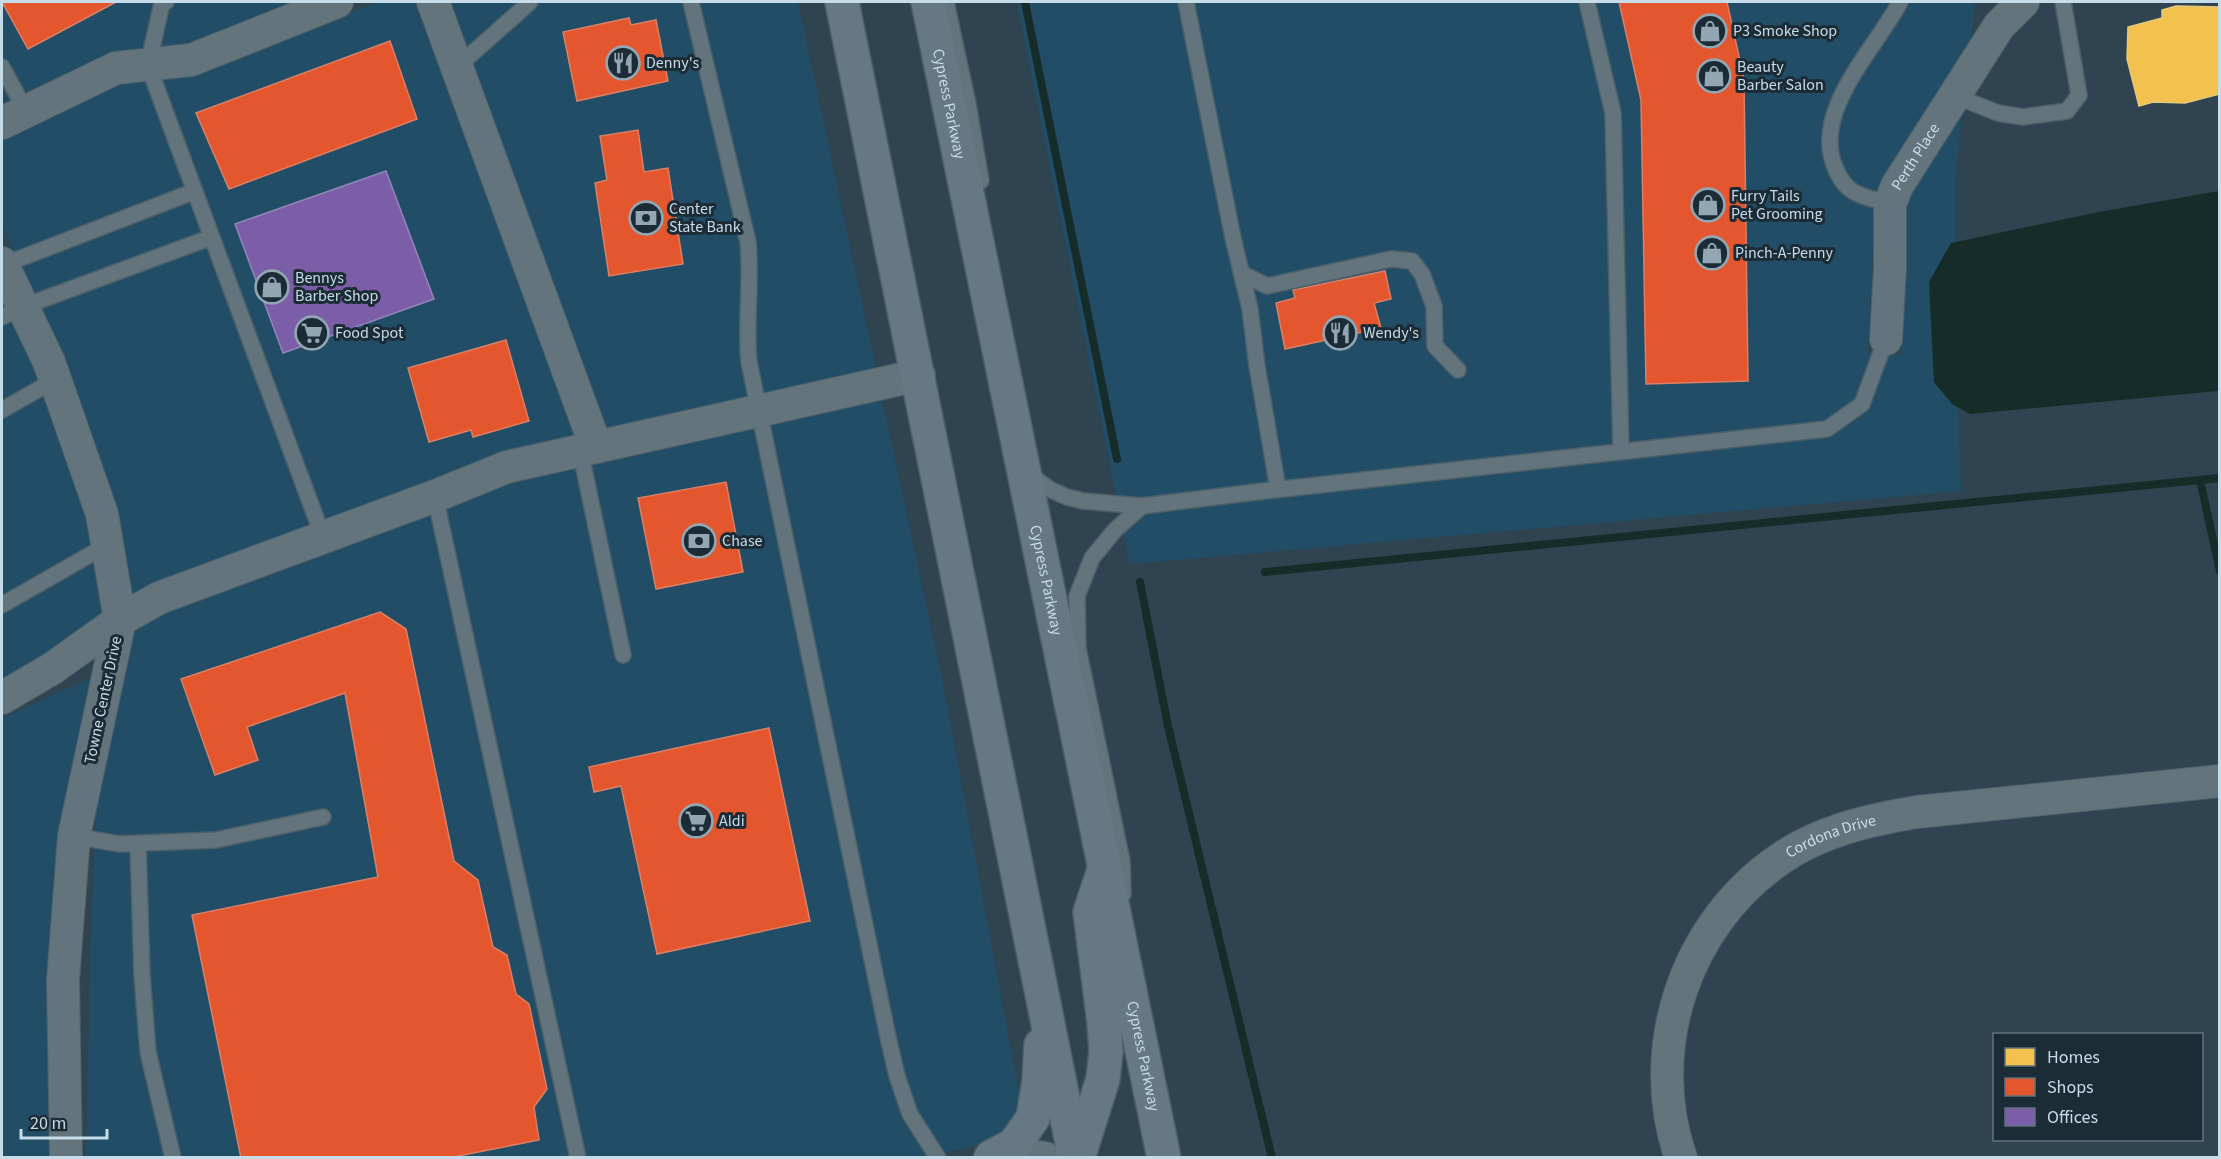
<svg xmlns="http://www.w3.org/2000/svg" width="2221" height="1159" viewBox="0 0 2221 1159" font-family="'Source Sans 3',sans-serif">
<rect width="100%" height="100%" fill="#2f4450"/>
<!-- built -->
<path fill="#214e66" d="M 2,2 L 297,2 L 187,46 L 2,107 Z
M 377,2 L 415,2 L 575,437 L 428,483 L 133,596 L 118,509 L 64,357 L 2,225 L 2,140 L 121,82 L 198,74 Z
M 450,2 L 798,2 L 876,369 L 607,429 Z
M 1017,2 L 1975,2 L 1971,42 L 1883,179 L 1875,200 L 1868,353 L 1901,355 L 1906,268 L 1907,207 L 1912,192 L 1962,114 L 1955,182 L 1955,242 L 1951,243 L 1952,404 L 1958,407 L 1961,491 L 1130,564 Z
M 2,300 L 33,367 L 86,517 L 102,613 L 43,656 L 2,680 Z
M 882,398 L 943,684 L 1020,1099 L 1017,1113 L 1002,1134 L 986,1143 L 920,1158 L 86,1158 L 91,935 L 96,812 L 134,633 L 139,632 L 138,627 L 166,611 L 512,481 Z
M 91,678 L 58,833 L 47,979 L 49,1157 L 2,1157 L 2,718 Z"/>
<!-- water -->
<path fill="#162c29" d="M 2219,191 L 2219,391 L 1970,414 L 1952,404 L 1934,382 L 1929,282 L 1951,243 L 2099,212 Z"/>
<!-- homes -->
<path fill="#f2c14e" stroke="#e5c97c" stroke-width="1.5" d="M 2176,6 L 2220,7 L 2220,94 L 2185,103 L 2153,102 L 2139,106 L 2127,59 L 2128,27 L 2162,18 L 2162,10 Z"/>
<!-- shops -->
<path fill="#e4572e" stroke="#db7f66" stroke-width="1.5" d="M 2,2 L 116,2 L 28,49 Z
M 1619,2 L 1727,2 L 1744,79 L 1748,381 L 1646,384 L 1641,100 Z
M 629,18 L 631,25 L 656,20 L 668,81 L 577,101 L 563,32 Z
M 390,41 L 417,119 L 229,189 L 196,113 Z
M 638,130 L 644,172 L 668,168 L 683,264 L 609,276 L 595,183 L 607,180 L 600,136 Z
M 1385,271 L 1391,299 L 1374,303 L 1381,328 L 1285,349 L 1276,303 L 1295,298 L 1293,290 Z
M 506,340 L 529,421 L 473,437 L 471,430 L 429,442 L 408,368 Z
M 726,482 L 743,572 L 656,589 L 638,498 Z
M 380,612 L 406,629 L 454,861 L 478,880 L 493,947 L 507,955 L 516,994 L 529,1004 L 547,1089 L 534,1107 L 539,1140 L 448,1158 L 241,1158 L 192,915 L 378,877 L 345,693 L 247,727 L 258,760 L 215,775 L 181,679 Z
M 769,728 L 810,921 L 657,954 L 621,786 L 594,792 L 589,767 Z"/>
<!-- offices -->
<path fill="#7b5ea7" stroke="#9284bb" stroke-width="1.5" d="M 386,171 L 434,299 L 283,353 L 235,224 Z"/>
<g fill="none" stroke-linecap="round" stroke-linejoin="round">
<!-- stream -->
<path stroke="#162c29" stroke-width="8" d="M 1025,2 L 1117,459
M 2200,480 L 2220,571
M 1265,572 L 2220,478
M 1140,582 L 1168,726 L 1272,1158"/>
<defs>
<path id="service" d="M 166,2 L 162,3 L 148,65 L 323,537
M 691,2 L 748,242 C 752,282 745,322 749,362 L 888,1037 L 897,1076 L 910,1114 L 938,1158
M 946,2 L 968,104 L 981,181
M 1186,2 L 1233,238 L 1250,309 L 1257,366 L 1278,489
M 1587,2 L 1613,113 L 1621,451
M 2,67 L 26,111
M 457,67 L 530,2
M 1955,96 L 1998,113 L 2023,117 L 2067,111 L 2079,95 L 2063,2
M 1890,204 C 1878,200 1862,198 1851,190 C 1844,185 1838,175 1835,167 C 1811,111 1876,48 1900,2
M 3,265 L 195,191
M 1241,273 L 1267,286 L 1391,259 L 1412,261 L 1422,274 L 1434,306 L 1435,346 L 1458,370
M 2,317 L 22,307 L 212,237
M 2,410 L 55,380
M 580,450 L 623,655
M 1030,471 L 1038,481 L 1051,490 L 1067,497 L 1083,501 L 1142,506 L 1264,491 L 1827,429 L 1862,404 L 1886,339
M 435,496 L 578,1158
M 2,605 L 107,545
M 74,836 L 119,844 L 216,840 L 323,817
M 138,844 L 142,975 L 148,1052 L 173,1158
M 1123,894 L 1122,861 L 1078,648 L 1077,596 L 1092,558 L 1115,530 L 1142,506"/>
<g id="minor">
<path d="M 433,2 L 596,447"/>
<path d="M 2,123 L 116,68 L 191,60 L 337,2"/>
<path d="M 2,263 L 49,362 L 102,514 L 120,620 L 74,836 L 63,980 L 66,1158"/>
<path id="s1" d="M 1886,339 L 1890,267 L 1890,204 L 1897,186 L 1999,26 L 2023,2"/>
<path d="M 2,698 L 53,668 L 120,620 L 159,598 L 435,496 L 507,467 L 919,375"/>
<path d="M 990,1158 L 1012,1153 L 1045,1158"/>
<path id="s2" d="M 1681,1158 C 1643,1049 1685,924 1780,859 C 1820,831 1869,820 1917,812 L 2220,781"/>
</g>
<g id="primary">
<path d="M 842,2 L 1075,1158"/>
<path id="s3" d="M 928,2 L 1164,1158"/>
<path d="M 991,1157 L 1014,1145 L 1033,1118 L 1039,1081 L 1041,1045"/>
<path d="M 1078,1158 L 1103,1079 L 1106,1051 L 1104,1023 L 1090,912 L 1104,870"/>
</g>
</defs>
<!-- service casing -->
<use href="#service" stroke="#4d606a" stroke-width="18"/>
<!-- minor casing -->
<use href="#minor" stroke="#4d606a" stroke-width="34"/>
<!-- primary casing -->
<use href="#primary" stroke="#4d606a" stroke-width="36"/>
<!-- service -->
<use href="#service" stroke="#64747d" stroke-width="15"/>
<!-- minor -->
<use href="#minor" stroke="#64747d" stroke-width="32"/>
<!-- primary -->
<use href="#primary" stroke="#657883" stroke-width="33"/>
</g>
<!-- icons -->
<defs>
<symbol id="shop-ring" viewBox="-11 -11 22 22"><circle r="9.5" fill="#1c2c36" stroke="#92a7b3" stroke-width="1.5"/><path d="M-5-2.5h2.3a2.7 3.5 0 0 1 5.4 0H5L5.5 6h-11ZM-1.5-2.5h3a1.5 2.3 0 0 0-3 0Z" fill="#92a7b3"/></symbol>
<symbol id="restaurant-ring" viewBox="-11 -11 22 22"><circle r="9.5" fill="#1c2c36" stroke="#92a7b3" stroke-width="1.5"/><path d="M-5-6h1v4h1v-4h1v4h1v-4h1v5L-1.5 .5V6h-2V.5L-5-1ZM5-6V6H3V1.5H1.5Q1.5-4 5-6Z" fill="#92a7b3"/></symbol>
<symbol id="bank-ring" viewBox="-11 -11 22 22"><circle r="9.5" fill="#1c2c36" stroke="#92a7b3" stroke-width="1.5"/><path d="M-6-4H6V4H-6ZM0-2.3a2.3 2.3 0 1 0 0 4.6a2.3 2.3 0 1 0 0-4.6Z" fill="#92a7b3"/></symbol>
<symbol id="supermarket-ring" viewBox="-11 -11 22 22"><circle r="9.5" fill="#1c2c36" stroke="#92a7b3" stroke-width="1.5"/><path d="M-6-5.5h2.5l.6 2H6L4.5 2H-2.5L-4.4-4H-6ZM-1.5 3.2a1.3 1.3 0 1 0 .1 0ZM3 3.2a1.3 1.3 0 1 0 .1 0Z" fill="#92a7b3"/></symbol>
</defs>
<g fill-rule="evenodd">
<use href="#shop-ring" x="1691" y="12" width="38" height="38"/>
<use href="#restaurant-ring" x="604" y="44" width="38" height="38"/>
<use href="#shop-ring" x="1695" y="57" width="38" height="38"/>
<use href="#shop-ring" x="1689" y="186" width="38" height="38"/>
<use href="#bank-ring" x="627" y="199" width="38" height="38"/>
<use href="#shop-ring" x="1693" y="234" width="38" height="38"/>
<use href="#shop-ring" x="253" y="268" width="38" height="38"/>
<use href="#supermarket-ring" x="293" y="314" width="38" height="38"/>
<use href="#restaurant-ring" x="1321" y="314" width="38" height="38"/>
<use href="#bank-ring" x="680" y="522" width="38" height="38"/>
<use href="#supermarket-ring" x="677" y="802" width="38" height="38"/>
</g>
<g text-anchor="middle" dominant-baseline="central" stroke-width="6" stroke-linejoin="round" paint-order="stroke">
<!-- poi labels -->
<g font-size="16" fill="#c7dce9" stroke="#1c2c36" text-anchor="start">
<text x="1733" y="31">P3 Smoke Shop</text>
<text x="646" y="63">Denny's</text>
<text x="1737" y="67">Beauty<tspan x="1737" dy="18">Barber Salon</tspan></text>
<text x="1731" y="196">Furry Tails<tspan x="1731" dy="18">Pet Grooming</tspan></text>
<text x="669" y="209">Center<tspan x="669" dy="18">State Bank</tspan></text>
<text x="1735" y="253">Pinch-A-Penny</text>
<text x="295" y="278">Bennys<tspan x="295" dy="18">Barber Shop</tspan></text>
<text x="335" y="333">Food Spot</text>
<text x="1363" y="333">Wendy's</text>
<text x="722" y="541">Chase</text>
<text x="719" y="821">Aldi</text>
</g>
<!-- street labels -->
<g font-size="16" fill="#c7dce9" stroke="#1c2c36">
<text stroke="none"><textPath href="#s3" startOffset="104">Cypress Parkway</textPath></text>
<text stroke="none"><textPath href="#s1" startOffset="189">Perth Place</textPath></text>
<text stroke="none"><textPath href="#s3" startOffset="590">Cypress Parkway</textPath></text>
<text transform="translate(103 700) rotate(-78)">Towne Center Drive</text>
<text stroke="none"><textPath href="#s2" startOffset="394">Cordona Drive</textPath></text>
<text stroke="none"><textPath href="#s3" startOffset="1076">Cypress Parkway</textPath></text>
</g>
</g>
<!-- border -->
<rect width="2221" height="1159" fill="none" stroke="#c7dce9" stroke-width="6"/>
<!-- legend -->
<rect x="1993" y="1033" width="210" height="108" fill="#1c2c36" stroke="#60727e" stroke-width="1.5"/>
<rect x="2005" y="1048" width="30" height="18" fill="#f2c14e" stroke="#60727e" stroke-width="1.5"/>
<text x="2047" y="1063" font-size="18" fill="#c7dce9">Homes</text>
<rect x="2005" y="1078" width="30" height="18" fill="#e4572e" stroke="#60727e" stroke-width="1.5"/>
<text x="2047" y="1093" font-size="18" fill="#c7dce9">Shops</text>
<rect x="2005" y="1108" width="30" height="18" fill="#7b5ea7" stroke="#60727e" stroke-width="1.5"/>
<text x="2047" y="1123" font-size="18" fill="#c7dce9">Offices</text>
<!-- scale -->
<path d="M21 1129v9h86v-9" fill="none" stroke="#c7dce9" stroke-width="3"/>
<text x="30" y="1129" font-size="18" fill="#c7dce9" stroke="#1c2c36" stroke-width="4.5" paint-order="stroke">20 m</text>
</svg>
